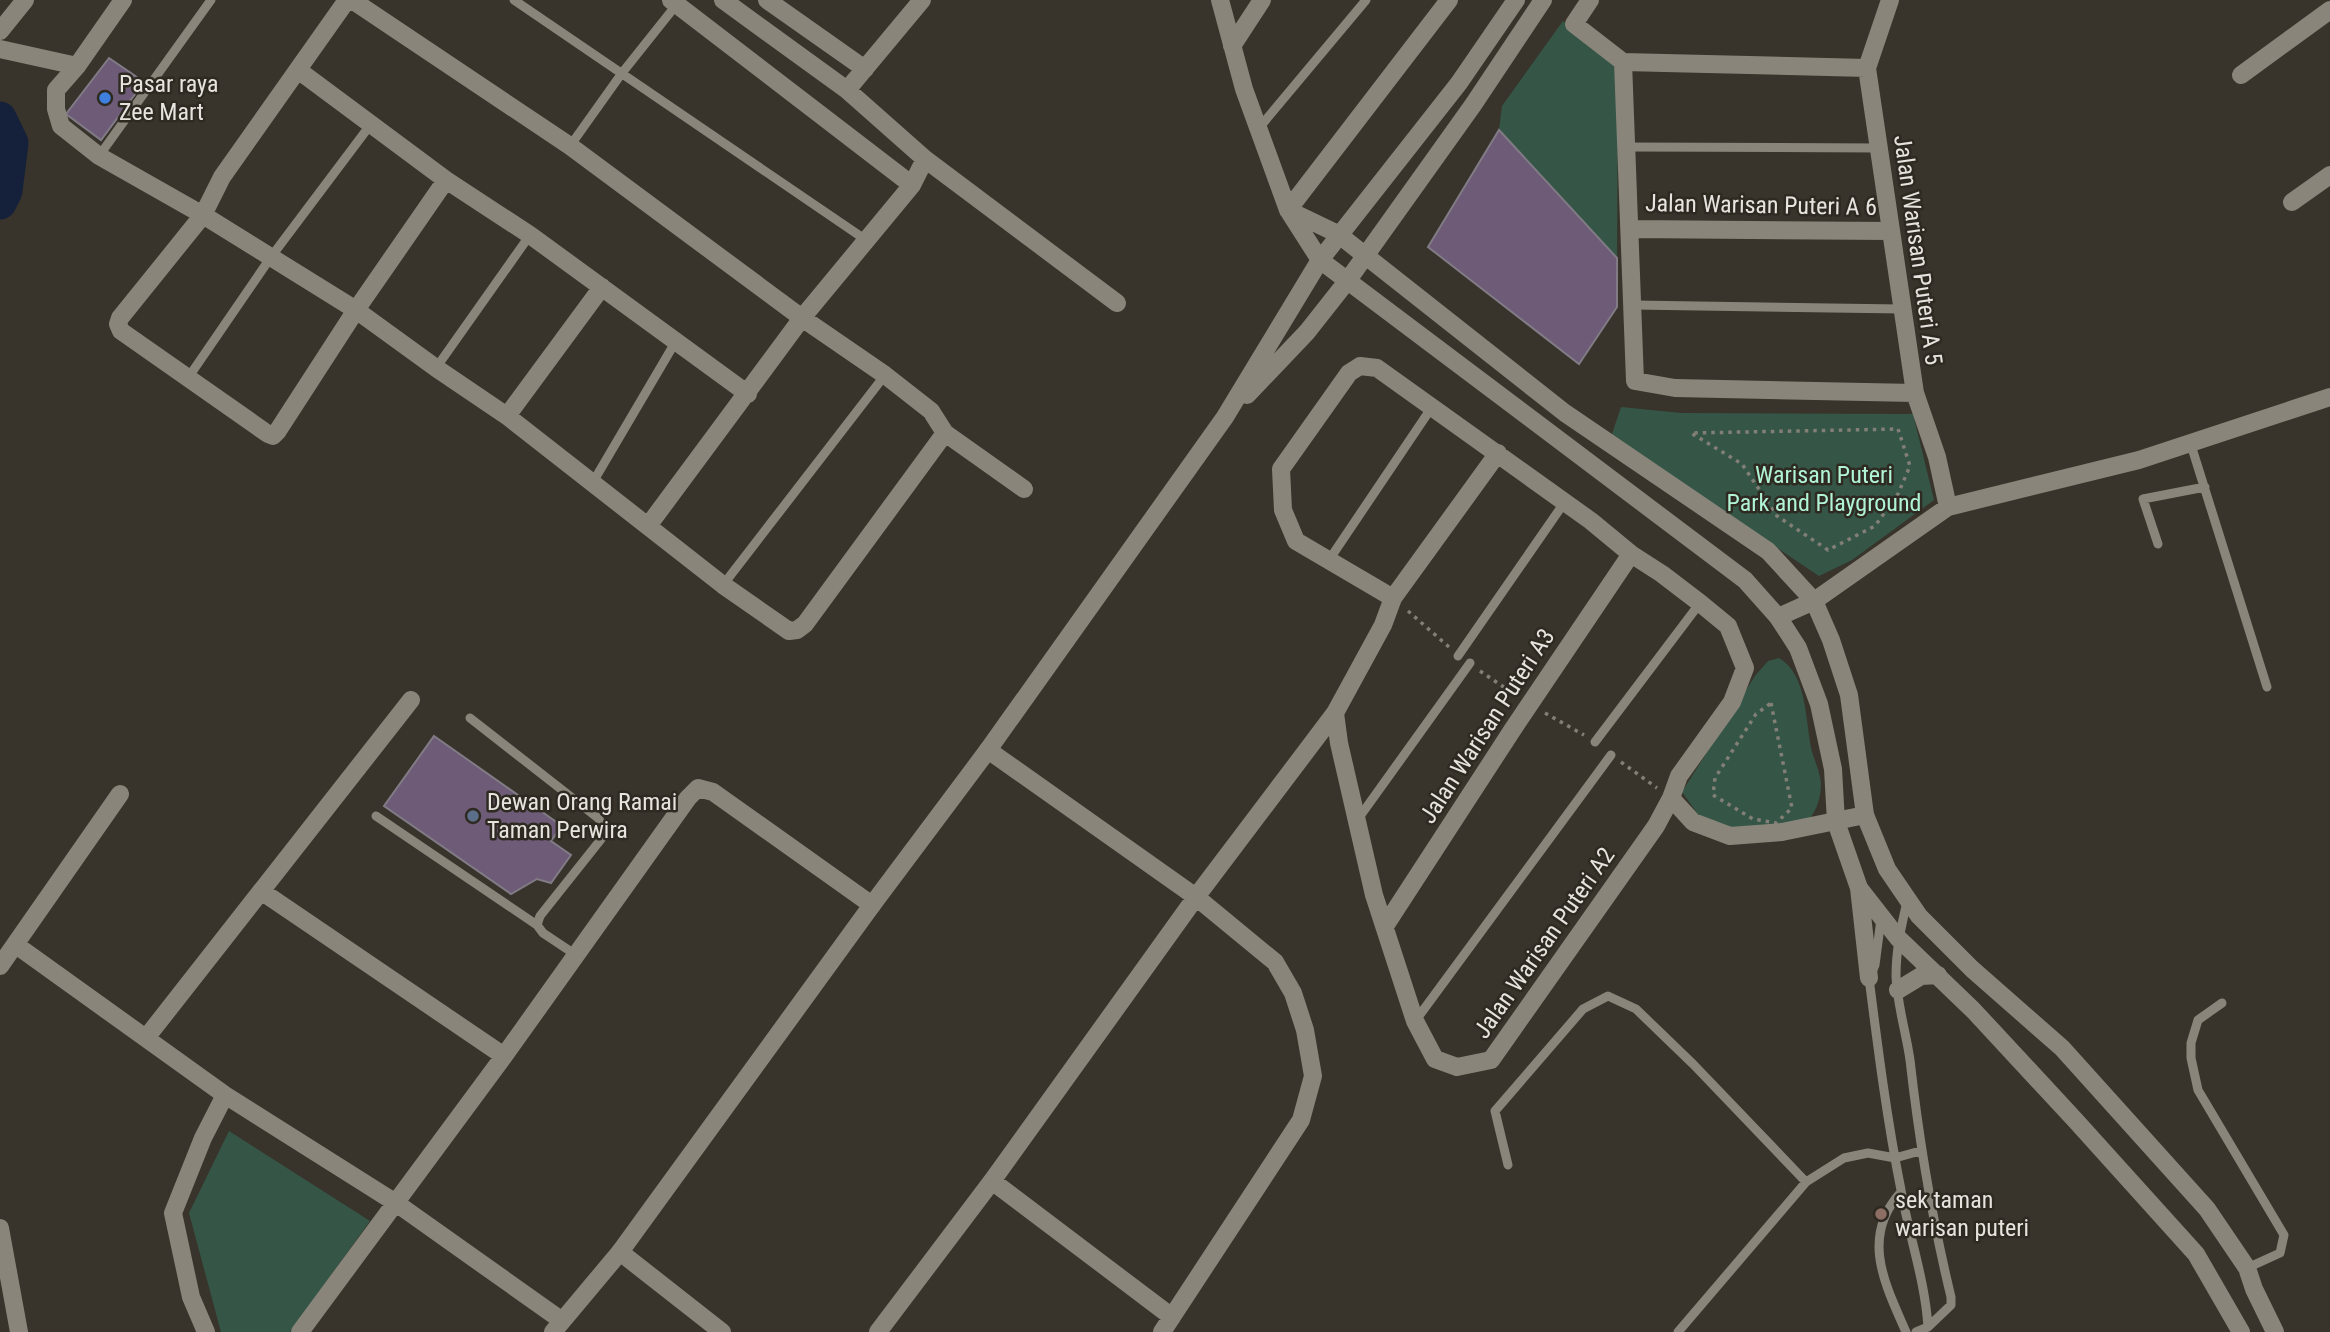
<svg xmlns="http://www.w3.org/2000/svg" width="2330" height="1332" viewBox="0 0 2330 1332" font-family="'Roboto Condensed',sans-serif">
<rect width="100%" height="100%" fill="#38342b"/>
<!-- green -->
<path fill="#355647" d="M 1563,21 L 1618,68 L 1617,258 L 1499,130 L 1502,106 Z
M 1621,407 L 1681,413 L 1913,414 L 1934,500 L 1852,560 L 1819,576 L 1611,437 Z
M 1779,658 C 1808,675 1805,722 1812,752 C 1815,761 1820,773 1821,783 C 1821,801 1815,814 1804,826 L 1738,832 L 1700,817 L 1682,792 L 1755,676 L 1768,661 Z
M 229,1131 L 370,1221 L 290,1332 L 221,1332 L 189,1213 Z"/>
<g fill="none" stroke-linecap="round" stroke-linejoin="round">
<!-- river -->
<path stroke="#15213a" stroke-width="33" d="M 0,118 L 12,143 L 6,191 L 0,203"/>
</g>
<!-- building -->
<path fill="#6d5b77" stroke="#817b85" stroke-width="2" d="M 109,58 L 144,82 L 101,140 L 66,114 Z
M 1499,130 L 1617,258 L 1617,307 L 1579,364 L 1428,247 Z
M 434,736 L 562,826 L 551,841 L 571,855 L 551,883 L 537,879 L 511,894 L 384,806 Z"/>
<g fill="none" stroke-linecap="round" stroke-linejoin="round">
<!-- path -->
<path stroke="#827f77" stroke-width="3.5" stroke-dasharray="3.5 5" stroke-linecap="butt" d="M 1898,429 L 1910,466 L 1898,494 L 1875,526 L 1828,550 L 1777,516 L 1742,464 L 1691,433 Z
M 1408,611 L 1449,647
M 1480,671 L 1514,694
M 1771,703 L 1792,808 L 1776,823 L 1753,819 L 1713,795 L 1715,778 L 1756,714 Z
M 1545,713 L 1584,735
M 1621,762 L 1657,788"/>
<!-- service -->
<path stroke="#8a857a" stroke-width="9" d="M 514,0 L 866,240
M 1259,128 L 1366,0
M 570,146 L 622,73 L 677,4
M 1627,147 L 1879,148
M 99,156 L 211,0
M 1633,305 L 1902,309
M 436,368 L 530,235
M 188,378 L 271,257 L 371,124
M 2191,445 L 2267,687
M 593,482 L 676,341
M 2158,544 L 2143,499 L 2205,487
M 1329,560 L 1432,407
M 723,585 L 885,375
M 1458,656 L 1564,503
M 470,718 L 598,818 L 605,828 L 602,838 L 540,916 L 537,925 L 543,933 L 576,955
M 1595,742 L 1700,603
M 376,816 L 537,925
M 1358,819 L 1470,663
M 1907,902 C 1901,927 1896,950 1896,976 C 1897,1004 1906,1032 1910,1060 C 1919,1140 1932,1219 1951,1297 L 1951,1305 L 1928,1327 L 1916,1332
M 1881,919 L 1875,965 L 1869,978 C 1878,1049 1887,1120 1901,1190 C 1909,1236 1925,1280 1928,1327
M 2222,1003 L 2198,1020 L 2191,1043 L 2191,1058 L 2198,1090 L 2284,1235 L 2280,1253 L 2247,1268
M 1416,1020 L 1611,755
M 1508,1165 L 1495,1111 L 1583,1009 L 1608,996 L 1636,1009 L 1693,1064 L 1806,1182
M 1901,1192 C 1860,1237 1885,1284 1906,1332
M 1678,1332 L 1806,1182 L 1844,1158 L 1868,1153 L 1895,1158 L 1920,1151"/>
<!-- minor -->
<path stroke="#8a857a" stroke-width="18" d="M 123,0 L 77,66 L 56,90 L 56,109 L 61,126 L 99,156 L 203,215 L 120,318 L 118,324 L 121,331 L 268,434 L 273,436 L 277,432 L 356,310 L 446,180 L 530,235 L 748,394
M 347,0 L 222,177 L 203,215 L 356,310 L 436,368 L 507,416 L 723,585 L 789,631 L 797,630 L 805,624 L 945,433
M 352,0 L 570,146 L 802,318 L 885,375 L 931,411 L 945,433 L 1024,489
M 671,0 L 912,185
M 723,0 L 847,90 L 925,159 L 1117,303
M 767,0 L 865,69
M 1220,0 L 1244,89 L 1288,210 L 1320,260
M 1590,0 L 1574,24 L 1623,62 L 1635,381 L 1675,388 L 1915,393
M 1890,0 L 1867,68 L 1915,393 L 1937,457 L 1948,507
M 1232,46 L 1262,0
M 0,49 L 77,66
M 1623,62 L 1867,68
M 298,70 L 446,180
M 2241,75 L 2330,10
M 847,90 L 922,0
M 2292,202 L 2330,175
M 1288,210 L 1449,0
M 1288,210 L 1338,234
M 1630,229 L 1891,231
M 507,416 L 602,287
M 648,526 L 802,318 L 912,185 L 925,159
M 1778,617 L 1814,601 L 1948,507 L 2139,460 L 2330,397
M 1335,713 L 1339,743 L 1374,895 L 1415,1021 L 1435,1059 L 1457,1067 L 1491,1060 L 1656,826 L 1671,798 L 1679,776 L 1732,702 L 1745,668 L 1728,626 L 1700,603 L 1662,574 L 1631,554 L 1591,521 L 1377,368 L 1360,366 L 1349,373 L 1281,469 L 1283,510 L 1296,541 L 1393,598
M 988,750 L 1196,897 L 1275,962 L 1293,993 L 1305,1030 L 1313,1076 L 1301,1120 L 1162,1332
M 1671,798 L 1693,822 L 1730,836 L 1782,832 L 1865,815
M 261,891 L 504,1056
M 1385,926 L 1513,729 L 1631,554
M 16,945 L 225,1095 L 396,1203 L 561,1320
M 0,966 L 120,794
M 146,1038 L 411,700
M 992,1181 L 1172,1317
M 0,1228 L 19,1332
M 620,1252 L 722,1332
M 206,1332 L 191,1297 L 173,1213 L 203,1138 L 225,1095
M 300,1332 L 504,1056 L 688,798 L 698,788 L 713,792 L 872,905
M 878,1332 L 992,1181 L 1196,897 L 1335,713 L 1383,625 L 1393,598 L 1498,453"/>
<!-- tertiary -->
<path stroke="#8a857a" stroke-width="18" d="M 1338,234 L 1565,413 L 1768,551 L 1814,601 L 1831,640 L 1849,695 L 1865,815 L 1887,869 L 1919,916 L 1972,969 L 2062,1048 L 2207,1209 L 2247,1268 L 2254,1289 L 2275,1332
M 1320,260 L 1745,580 L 1778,617 L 1798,648 L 1819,704 L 1833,769 L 1836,822 L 1859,888 L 1898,938 L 1973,1010 L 2076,1121 L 2196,1254 L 2241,1332
M 1247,395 L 1307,332 L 1348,280 L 1473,105 L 1543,0
M 1859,888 L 1869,978
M 1898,990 L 1921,976 L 1938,975
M 553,1332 L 620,1252 L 872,905 L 988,750 L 1225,417 L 1320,260 L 1459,83 L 1516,0"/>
<!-- secondary -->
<path stroke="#8a857a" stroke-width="18" d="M 0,31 L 25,0"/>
</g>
<!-- markers -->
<circle fill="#3f7fe0" stroke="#2e2a21" stroke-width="2.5" cx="105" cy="98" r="7"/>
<circle fill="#5c6f8a" stroke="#2e2a21" stroke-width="2.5" cx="473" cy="816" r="7"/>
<circle fill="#8d6e63" stroke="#2e2a21" stroke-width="2.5" cx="1881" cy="1214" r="7"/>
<g text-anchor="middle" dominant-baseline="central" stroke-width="5" stroke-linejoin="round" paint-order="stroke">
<!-- poi labels -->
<g font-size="24" fill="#e7e4df" stroke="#2e2a21" text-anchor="start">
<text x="119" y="84">Pasar raya<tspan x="119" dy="28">Zee Mart</tspan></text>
<text x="487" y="802">Dewan Orang Ramai<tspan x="487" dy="28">Taman Perwira</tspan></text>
<text x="1895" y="1200">sek taman<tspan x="1895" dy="28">warisan puteri</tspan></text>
</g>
<!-- street labels -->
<g font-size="24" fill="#e7e4df" stroke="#2e2a21">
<text transform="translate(1761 205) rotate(1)">Jalan Warisan Puteri A 6</text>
<text transform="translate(1918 250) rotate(82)">Jalan Warisan Puteri A 5</text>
<text transform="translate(1487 726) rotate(-57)">Jalan Warisan Puteri A3</text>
<text transform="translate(1544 943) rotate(-55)">Jalan Warisan Puteri A2</text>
</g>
<!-- park labels -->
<g font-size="24" fill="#b1f4d5" stroke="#2e2a21">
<text x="1824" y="475">Warisan Puteri<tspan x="1824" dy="28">Park and Playground</tspan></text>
</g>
</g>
</svg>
